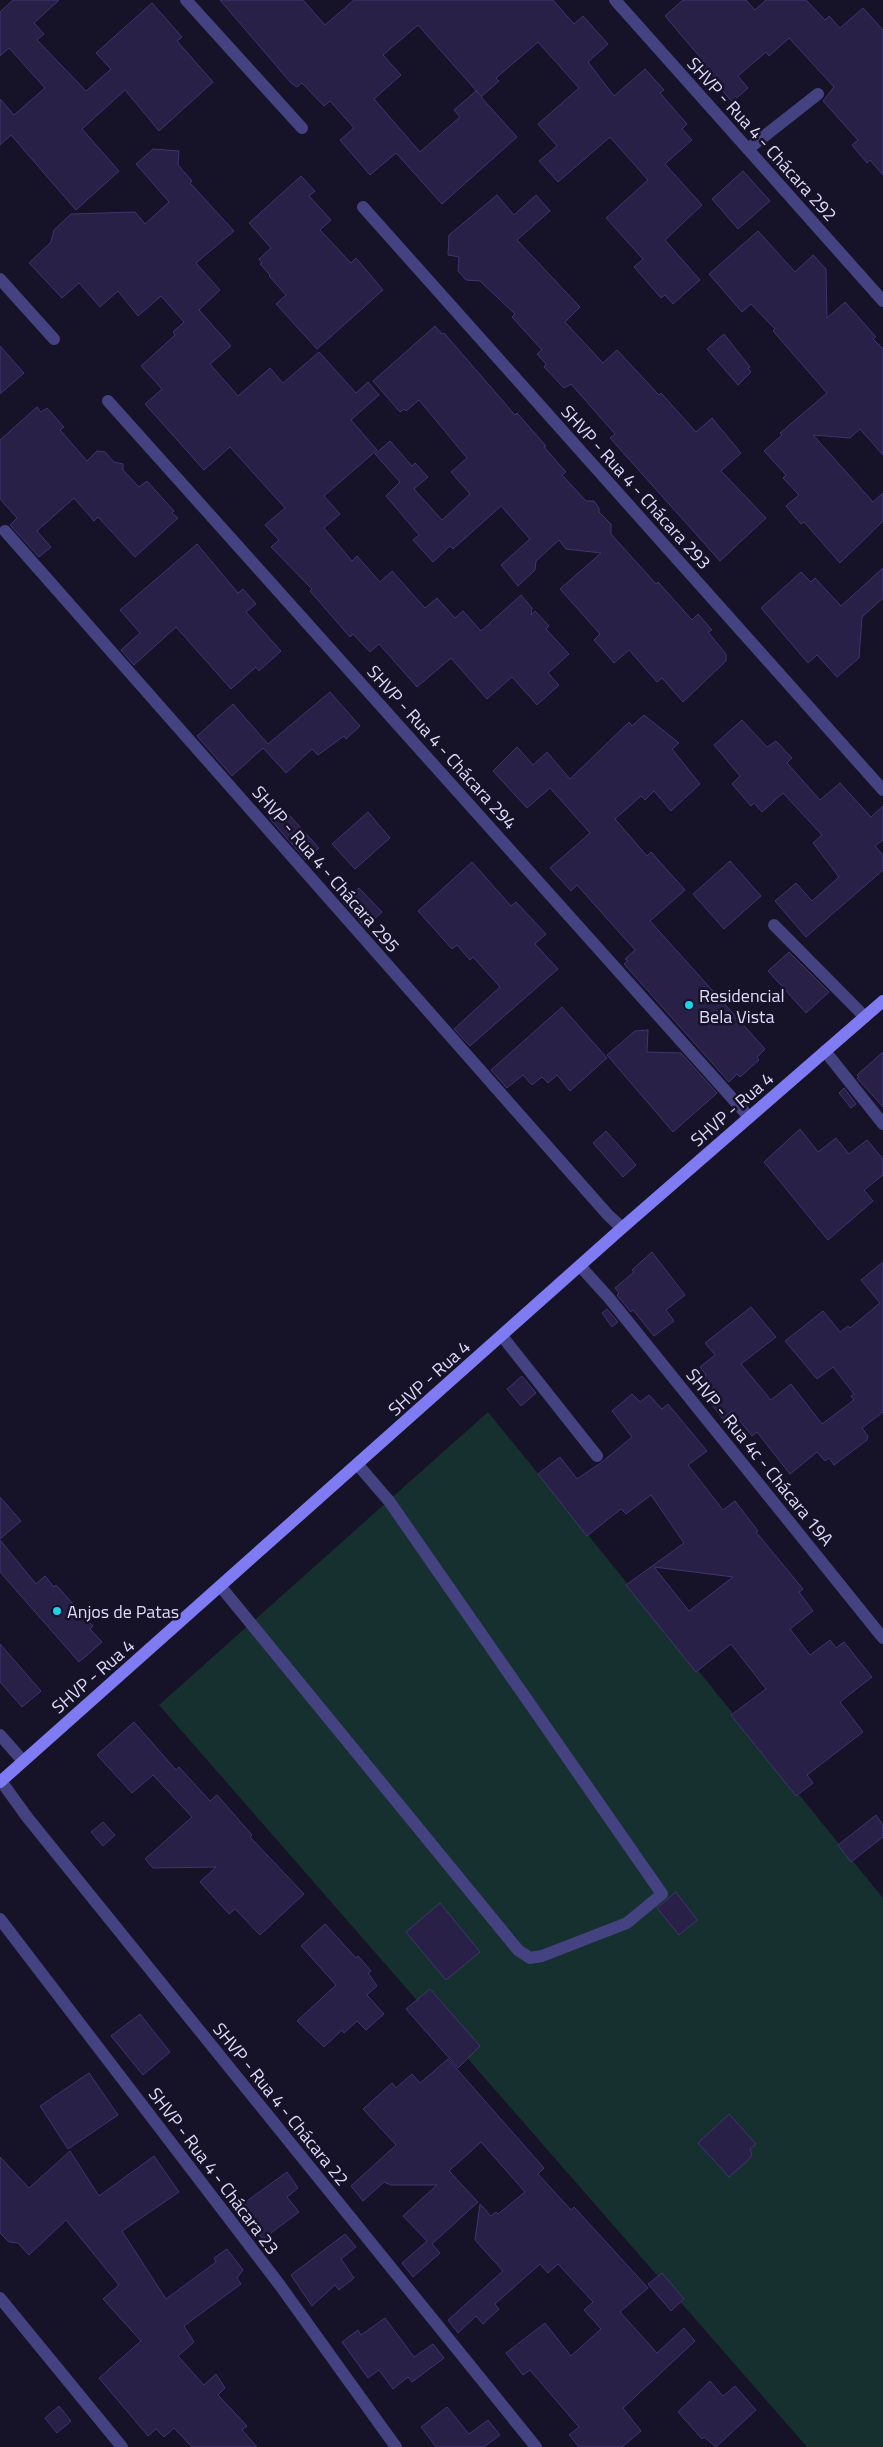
<svg xmlns="http://www.w3.org/2000/svg" width="883" height="2447" viewBox="0 0 883 2447" font-family="'Titillium Web',sans-serif">
<rect width="100%" height="100%" fill="#161227"/>
<!-- green -->
<path fill="#163030" d="M 488,1412 L 883,1898 L 883,2447 L 807,2447 L 159,1705 Z"/>
<!-- building -->
<path fill="#282046" stroke="#403470" fill-rule="evenodd" d="M 13,0 L 59,0 L 34,23 L 44,34 L 37,40 L 86,91 L 111,69 L 96,53 L 152,3 L 182,37 L 177,41 L 213,82 L 159,131 L 125,90 L 82,129 L 119,171 L 76,210 L 11,135 L 0,145 L 0,99 L 14,115 L 45,88 L 9,48 L 0,56 L 0,12 Z
M 220,0 L 303,0 L 325,25 L 354,0 L 553,0 L 574,24 L 583,16 L 608,44 L 588,62 L 614,96 L 645,69 L 664,90 L 660,93 L 687,124 L 682,129 L 692,140 L 665,164 L 702,205 L 665,240 L 700,280 L 673,304 L 665,295 L 661,298 L 634,267 L 643,259 L 606,218 L 648,180 L 610,137 L 558,182 L 539,161 L 557,146 L 538,124 L 579,88 L 538,42 L 496,78 L 499,81 L 481,97 L 517,137 L 442,204 L 396,153 L 370,175 L 340,140 L 354,128 L 330,101 L 324,106 L 302,83 L 297,87 L 291,83 ZM 418,25 L 481,96 L 476,91 L 454,110 L 460,117 L 420,152 L 374,99 L 401,75 L 383,55 Z
M 683,0 L 746,0 L 755,10 L 766,0 L 806,0 L 825,20 L 829,16 L 840,28 L 863,8 L 883,30 L 883,175 L 870,160 L 867,163 L 852,145 L 858,140 L 823,101 L 834,87 L 789,38 L 769,56 L 766,52 L 738,76 L 748,88 L 732,102 L 702,66 L 705,63 L 665,16 Z
M 153,149 L 179,151 L 178,165 L 192,181 L 190,183 L 234,231 L 196,263 L 220,290 L 199,310 L 231,346 L 210,364 L 238,396 L 270,368 L 283,383 L 319,352 L 356,393 L 368,382 L 379,395 L 351,420 L 377,450 L 324,496 L 340,514 L 324,528 L 352,561 L 357,556 L 380,582 L 392,571 L 425,608 L 437,598 L 455,618 L 463,611 L 481,631 L 521,595 L 532,608 L 531,615 L 535,611 L 549,626 L 546,629 L 569,654 L 548,673 L 559,685 L 537,705 L 512,677 L 487,699 L 451,658 L 417,687 L 379,644 L 370,652 L 353,634 L 350,637 L 310,591 L 312,589 L 271,547 L 279,540 L 265,525 L 285,508 L 230,447 L 204,470 L 145,404 L 162,389 L 141,366 L 175,335 L 173,332 L 184,322 L 161,296 L 138,316 L 118,291 L 100,307 L 79,283 L 62,298 L 29,263 L 51,242 L 54,230 L 71,214 L 135,212 L 145,224 L 169,202 L 136,164 Z
M 743,171 L 770,201 L 738,229 L 712,199 Z
M 301,176 L 315,191 L 309,196 L 331,220 L 320,230 L 351,263 L 356,258 L 383,290 L 317,349 L 276,304 L 286,295 L 269,276 L 270,275 L 260,264 L 262,263 L 259,259 L 271,248 L 249,223 Z
M 497,195 L 514,215 L 536,195 L 550,211 L 517,240 L 580,307 L 565,322 L 603,363 L 617,350 L 659,395 L 661,393 L 696,432 L 712,418 L 741,453 L 721,471 L 766,518 L 720,561 L 610,438 L 615,434 L 571,384 L 564,388 L 544,367 L 546,364 L 537,354 L 542,350 L 512,317 L 515,314 L 480,281 L 466,280 L 458,271 L 459,257 L 448,255 L 449,235 Z
M 758,231 L 795,272 L 813,255 L 826,269 L 827,318 L 845,302 L 876,337 L 873,339 L 883,349 L 883,455 L 860,429 L 850,438 L 813,435 L 873,502 L 883,493 L 883,521 L 840,563 L 804,522 L 801,524 L 786,506 L 799,495 L 783,478 L 786,475 L 764,451 L 782,435 L 780,433 L 827,393 L 773,331 L 775,329 L 751,304 L 742,312 L 709,274 Z
M 435,326 L 442,334 L 444,333 L 515,415 L 517,413 L 546,446 L 544,447 L 566,472 L 562,475 L 586,501 L 594,501 L 599,508 L 599,512 L 611,524 L 611,534 L 656,584 L 658,582 L 692,620 L 698,614 L 712,630 L 708,632 L 726,654 L 726,661 L 683,702 L 662,678 L 657,682 L 629,650 L 614,663 L 594,640 L 600,634 L 560,589 L 601,553 L 566,549 L 559,540 L 536,561 L 535,570 L 518,586 L 501,565 L 530,539 L 501,506 L 453,549 L 450,546 L 433,562 L 413,540 L 419,535 L 386,496 L 400,482 L 375,454 L 390,441 L 412,466 L 415,463 L 428,477 L 414,489 L 442,520 L 470,494 L 451,472 L 467,458 L 419,400 L 406,411 L 404,409 L 400,412 L 373,381 Z
M 724,334 L 750,367 L 748,368 L 751,372 L 738,385 L 707,349 Z
M 0,346 L 24,373 L 0,394 Z
M 37,407 L 41,412 L 47,408 L 64,427 L 60,430 L 87,461 L 97,451 L 105,452 L 114,462 L 123,464 L 123,470 L 139,487 L 147,481 L 174,511 L 172,513 L 178,518 L 135,557 L 98,517 L 94,521 L 74,498 L 37,531 L 51,547 L 39,557 L 10,525 L 17,518 L 0,499 L 0,440 Z
M 197,544 L 238,593 L 243,589 L 256,604 L 246,612 L 281,651 L 259,671 L 256,667 L 231,689 L 176,627 L 134,665 L 121,650 L 140,633 L 120,610 Z
M 883,568 L 883,598 L 862,617 L 859,658 L 837,677 L 817,655 L 808,663 L 761,608 L 801,572 L 811,582 L 815,578 L 841,606 Z
M 330,692 L 360,726 L 346,739 L 344,736 L 318,755 L 312,749 L 286,773 L 263,748 L 232,776 L 197,736 L 233,704 L 268,744 Z
M 644,715 L 679,743 L 672,749 L 700,784 L 671,811 L 654,791 L 645,800 L 641,796 L 615,819 L 647,856 L 651,852 L 685,890 L 650,921 L 765,1049 L 757,1057 L 759,1060 L 740,1077 L 737,1074 L 729,1082 L 624,964 L 628,961 L 625,959 L 635,950 L 577,885 L 571,891 L 550,868 L 590,833 L 550,788 L 527,808 L 493,771 L 517,747 L 533,765 L 547,752 L 570,779 L 629,722 L 632,726 Z
M 742,720 L 767,747 L 776,741 L 792,758 L 787,763 L 820,800 L 840,783 L 871,817 L 883,806 L 883,840 L 875,846 L 883,855 L 883,870 L 806,937 L 775,901 L 796,883 L 812,901 L 839,877 L 813,843 L 822,835 L 783,793 L 762,812 L 754,803 L 751,806 L 732,784 L 740,776 L 714,745 Z
M 282,807 L 319,848 L 306,860 L 270,819 Z
M 368,812 L 390,838 L 355,869 L 332,844 Z
M 730,861 L 761,896 L 724,929 L 693,894 Z
M 472,862 L 511,906 L 516,902 L 546,934 L 535,944 L 558,969 L 470,1046 L 454,1029 L 500,987 L 473,957 L 470,960 L 457,945 L 452,949 L 418,911 Z
M 359,888 L 382,912 L 365,927 L 343,902 Z
M 789,952 L 829,992 L 806,1013 L 768,971 Z
M 562,1007 L 607,1058 L 570,1091 L 557,1075 L 548,1083 L 542,1077 L 532,1085 L 523,1075 L 507,1088 L 491,1070 Z
M 648,1030 L 647,1052 L 681,1053 L 717,1093 L 673,1132 L 607,1055 L 635,1031 Z
M 883,1052 L 883,1107 L 857,1078 L 859,1077 L 857,1075 Z
M 844,1088 L 856,1104 L 851,1108 L 839,1093 Z
M 800,1129 L 818,1152 L 836,1138 L 849,1154 L 867,1140 L 883,1159 L 883,1175 L 864,1190 L 873,1201 L 828,1240 L 764,1162 Z
M 606,1131 L 636,1165 L 623,1177 L 593,1143 Z
M 652,1252 L 685,1295 L 666,1310 L 674,1321 L 654,1336 L 633,1310 L 631,1312 L 617,1295 L 619,1293 L 615,1288 L 634,1272 L 632,1270 Z
M 883,1262 L 883,1412 L 862,1428 L 868,1436 L 867,1440 L 834,1465 L 829,1458 L 825,1461 L 817,1452 L 790,1474 L 757,1432 L 752,1436 L 732,1411 L 723,1419 L 695,1383 L 706,1375 L 700,1367 L 715,1355 L 705,1343 L 751,1307 L 776,1337 L 741,1364 L 771,1400 L 791,1384 L 822,1424 L 854,1400 L 851,1396 L 854,1394 L 833,1367 L 817,1379 L 785,1341 L 823,1311 L 840,1332 L 848,1326 L 850,1328 L 880,1303 L 861,1280 Z
M 607,1309 L 618,1322 L 612,1327 L 602,1313 Z
M 522,1376 L 536,1393 L 521,1406 L 507,1389 Z
M 632,1394 L 640,1402 L 649,1395 L 662,1409 L 668,1404 L 707,1451 L 688,1465 L 723,1510 L 735,1501 L 758,1531 L 756,1532 L 803,1589 L 799,1592 L 813,1611 L 790,1629 L 810,1655 L 830,1640 L 836,1648 L 844,1642 L 872,1677 L 840,1702 L 863,1732 L 807,1775 L 813,1783 L 796,1796 L 731,1715 L 766,1689 L 731,1644 L 696,1672 L 626,1585 L 684,1543 L 651,1495 L 626,1514 L 621,1509 L 587,1536 L 538,1474 L 560,1457 L 577,1479 L 602,1462 L 632,1437 L 612,1411 ZM 654,1567 L 733,1577 L 689,1611 Z
M 0,1497 L 21,1521 L 0,1539 Z
M 0,1540 L 36,1584 L 45,1576 L 54,1587 L 56,1585 L 93,1626 L 90,1629 L 102,1642 L 79,1662 L 0,1572 Z
M 0,1644 L 41,1691 L 22,1707 L 0,1682 Z
M 134,1722 L 176,1770 L 179,1767 L 210,1801 L 217,1795 L 252,1835 L 250,1837 L 304,1894 L 260,1935 L 235,1909 L 229,1914 L 200,1882 L 216,1867 L 153,1868 L 145,1859 L 192,1817 L 153,1775 L 132,1793 L 97,1755 Z
M 876,1815 L 883,1825 L 883,1837 L 851,1862 L 838,1845 Z
M 103,1822 L 115,1835 L 103,1846 L 91,1832 Z
M 676,1892 L 697,1920 L 679,1935 L 657,1908 Z
M 440,1903 L 480,1952 L 446,1980 L 406,1932 Z
M 325,1924 L 356,1958 L 358,1956 L 371,1971 L 368,1973 L 377,1986 L 367,1995 L 384,2014 L 366,2030 L 357,2021 L 344,2033 L 342,2030 L 324,2047 L 297,2021 L 336,1985 L 301,1946 Z
M 430,1989 L 480,2046 L 458,2068 L 406,2009 Z
M 140,2014 L 170,2052 L 143,2075 L 111,2036 Z
M 448,2059 L 544,2168 L 538,2174 L 571,2210 L 574,2207 L 648,2288 L 620,2312 L 657,2353 L 684,2328 L 695,2341 L 623,2408 L 641,2431 L 622,2447 L 579,2447 L 569,2435 L 579,2427 L 530,2370 L 523,2375 L 506,2353 L 545,2323 L 571,2356 L 601,2329 L 584,2310 L 593,2302 L 558,2264 L 548,2273 L 540,2264 L 495,2304 L 499,2309 L 483,2324 L 476,2316 L 458,2333 L 448,2320 L 503,2271 L 475,2240 L 480,2204 L 491,2216 L 496,2212 L 498,2214 L 525,2192 L 481,2142 L 449,2171 L 478,2202 L 432,2244 L 440,2253 L 413,2277 L 402,2263 L 427,2241 L 403,2216 L 437,2185 L 391,2185 L 384,2182 L 363,2201 L 351,2186 L 396,2145 L 363,2109 L 392,2083 L 396,2088 L 412,2074 L 420,2083 Z
M 89,2073 L 118,2115 L 68,2149 L 40,2106 Z
M 729,2114 L 756,2144 L 750,2149 L 752,2155 L 748,2160 L 729,2177 L 698,2143 Z
M 70,2151 L 99,2196 L 154,2156 L 179,2192 L 122,2231 L 166,2299 L 216,2262 L 214,2258 L 227,2249 L 243,2270 L 237,2278 L 241,2284 L 184,2326 L 194,2342 L 178,2356 L 204,2385 L 216,2374 L 225,2388 L 218,2395 L 247,2426 L 242,2430 L 257,2447 L 192,2447 L 174,2428 L 164,2437 L 156,2429 L 148,2436 L 99,2378 L 141,2341 L 103,2299 L 119,2285 L 66,2220 L 29,2255 L 18,2243 L 9,2242 L 0,2233 L 0,2157 L 29,2188 Z
M 287,2172 L 298,2188 L 287,2197 L 299,2212 L 263,2239 L 237,2208 Z
M 345,2234 L 356,2247 L 341,2259 L 354,2278 L 339,2290 L 335,2285 L 312,2306 L 291,2275 Z
M 662,2273 L 684,2299 L 671,2311 L 648,2284 Z
M 385,2318 L 414,2357 L 433,2344 L 444,2358 L 412,2382 L 408,2377 L 393,2389 L 379,2370 L 368,2378 L 342,2342 L 358,2330 L 361,2335 Z
M 710,2381 L 723,2396 L 735,2386 L 756,2410 L 716,2447 L 704,2437 L 702,2439 L 678,2412 Z
M 59,2406 L 71,2421 L 57,2433 L 45,2418 Z
M 447,2407 L 469,2434 L 488,2420 L 500,2435 L 484,2447 L 436,2447 L 421,2427 Z"/>
<g fill="none" stroke-linecap="round" stroke-linejoin="round">
<!-- lane -->
<path stroke="#444281" stroke-width="12" d="M 748,149 L 818,94
M 774,925 L 865,1017
M 502,1336 L 597,1456
M 221,1587 L 518,1950 L 530,1958 L 542,1956 L 627,1923 L 662,1894 L 389,1501 L 358,1465"/>
<!-- street -->
<path stroke="#444281" stroke-width="12" d="M 186,0 L 302,128
M 615,0 L 883,301
M 363,207 L 883,790
M 0,279 L 54,339
M 108,401 L 749,1117
M 5,531 L 608,1215 L 622,1228
M 825,1051 L 883,1124
M 580,1266 L 609,1298 L 883,1638
M 0,1735 L 23,1761
M 1,1781 L 27,1817 L 536,2447
M 0,1919 L 279,2284 L 396,2447
M 0,2298 L 122,2447"/>
<!-- secondary -->
<path stroke="#7f7bf3" stroke-width="12" d="M 0,1782 L 622,1228 L 883,1001"/>
</g>
<!-- markers -->
<g fill="#19d4ea" stroke="#161227" stroke-width="2">
<circle cx="689" cy="1005" r="5"/>
<circle cx="57" cy="1611" r="5"/>
</g>
<g text-anchor="middle" dominant-baseline="central" stroke-width="5" stroke-linejoin="round" paint-order="stroke">
<!-- street labels -->
<g font-size="18" fill="#dfdbfc" stroke="#161227">
<text transform="translate(762 139) rotate(48)">SHVP - Rua 4 - Chácara 292</text>
<text transform="translate(636 487) rotate(48)">SHVP - Rua 4 - Chácara 293</text>
<text transform="translate(442 747) rotate(48)">SHVP - Rua 4 - Chácara 294</text>
<text transform="translate(326 869) rotate(49)">SHVP - Rua 4 - Chácara 295</text>
<text transform="translate(732 1109) rotate(-41)">SHVP - Rua 4</text>
<text transform="translate(429 1378) rotate(-42)">SHVP - Rua 4</text>
<text transform="translate(760 1457) rotate(51)">SHVP - Rua 4c - Chácara 19A</text>
<text transform="translate(93 1676) rotate(-41)">SHVP - Rua 4</text>
<text transform="translate(281 2104) rotate(51)">SHVP - Rua 4 - Chácara 22</text>
<text transform="translate(214 2171) rotate(53)">SHVP - Rua 4 - Chácara 23</text>
</g>
<!-- poi labels -->
<g font-size="18" fill="#dfdbfc" stroke="#161227" text-anchor="start">
<text x="699" y="995">Residencial<tspan x="699" dy="21">Bela Vista</tspan></text>
<text x="67" y="1611">Anjos de Patas</text>
</g>
</g>
</svg>
